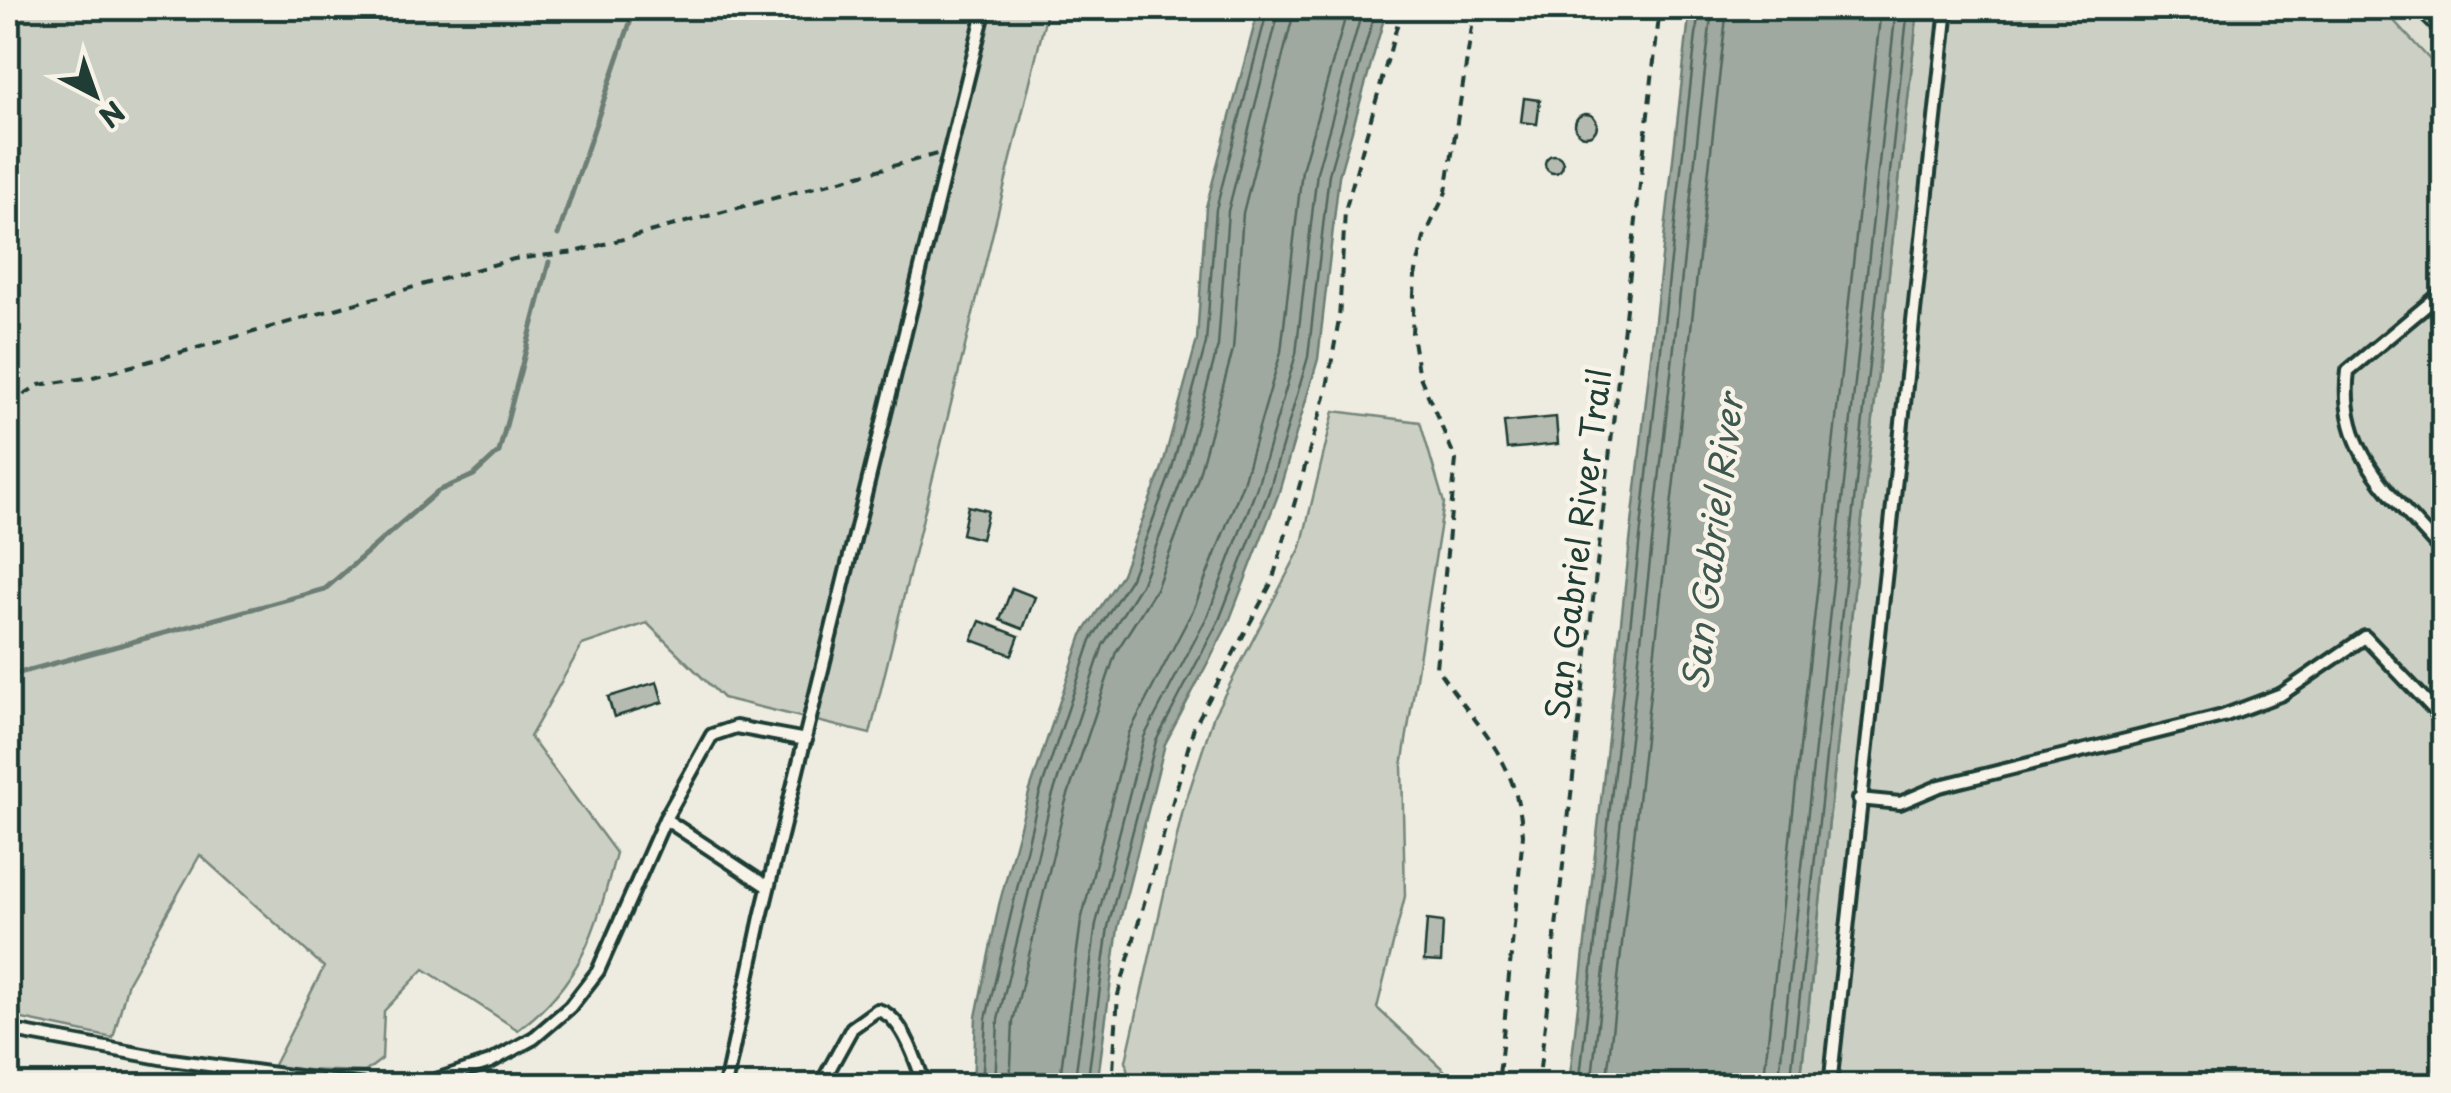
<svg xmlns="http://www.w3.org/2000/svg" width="2451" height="1093" viewBox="0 0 2451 1093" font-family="'Playpen Sans',sans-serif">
<rect width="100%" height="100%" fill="#eeece1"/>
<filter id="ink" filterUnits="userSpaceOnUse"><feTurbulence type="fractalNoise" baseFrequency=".01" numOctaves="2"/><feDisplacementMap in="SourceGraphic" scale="20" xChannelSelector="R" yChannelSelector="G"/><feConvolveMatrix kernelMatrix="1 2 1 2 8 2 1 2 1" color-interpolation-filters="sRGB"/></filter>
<g filter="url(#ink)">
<!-- built -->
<path fill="#ddddd2" d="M 2382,8 L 2443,8 L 2443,74 Z"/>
<!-- green -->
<path fill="#cccfc4" stroke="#76867c" stroke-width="2.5" d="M 8,8 L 1048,8 L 870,734 L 723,698 L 647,623 L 582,645 L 530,737 L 616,853 C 596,928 583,982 518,1030 L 424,969 L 384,1011 L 382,1059 L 365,1072 L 272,1069 L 324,967 L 200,855 L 128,982 L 113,1038 L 8,1016 Z
M 1918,8 L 2382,8 L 2443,74 L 2443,1085 L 1800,1086 Z
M 1334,411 L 1420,422 L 1444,503 L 1402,766 L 1405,896 L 1377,1008 L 1460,1085 L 1129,1085 L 1126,1061 L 1183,810 L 1214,715 L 1301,547 Z"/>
<!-- water -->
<path fill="#9fa99f" stroke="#6c7e74" stroke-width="2.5" d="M 1259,8 L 1387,8 L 1339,176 L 1318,359 L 1278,495 L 1228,624 L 1165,744 L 1118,928 L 1097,1085 L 973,1085 L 976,1017 L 999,905 L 1029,793 L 1082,635 L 1122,574 L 1162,468 L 1197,340 L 1206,207 Z
M 1690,8 L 1918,8 L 1800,1085 L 1569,1085 Z"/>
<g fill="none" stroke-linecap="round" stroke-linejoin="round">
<!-- shore -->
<path stroke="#52685f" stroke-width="2.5" d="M 982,1086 L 986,1019 L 1039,796 L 1091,640 L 1131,578 L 1171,472 L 1206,343 L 1216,209 L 1268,8
M 995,1086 L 998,1020 L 1051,800 L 1103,645 L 1142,583 L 1183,476 L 1218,346 L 1228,211 L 1280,8
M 1010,1086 L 1013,1022 L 1065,804 L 1116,652 L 1156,589 L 1197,481 L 1233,350 L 1243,213 L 1295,8
M 1059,1086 L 1081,921 L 1129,733 L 1194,608 L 1243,483 L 1281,352 L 1302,170 L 1348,8
M 1074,1086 L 1096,924 L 1144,737 L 1208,615 L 1257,487 L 1296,354 L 1317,172 L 1363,8
M 1087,1086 L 1108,927 L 1156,741 L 1219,620 L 1269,491 L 1308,357 L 1329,174 L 1376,8
M 1579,1086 L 1699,8
M 1591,1086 L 1712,8
M 1606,1086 L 1727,8
M 1763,1086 L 1881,8
M 1778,1086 L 1896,8
M 1790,1086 L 1908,8"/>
<!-- stream -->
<path stroke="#6c7e74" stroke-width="5" d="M 558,235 L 635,8
M 8,676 L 325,589 L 438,491 L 474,475 L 499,452 L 549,262"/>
</g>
<!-- building -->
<path fill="#b5bbb0" stroke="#1f3d34" stroke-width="2.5" d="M 1488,8 L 1515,8 L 1513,20 L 1487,17 Z
M 1524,98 L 1540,100 L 1537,124 L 1521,122 Z
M1575 125a11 11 0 1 1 22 0a11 11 0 1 1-22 0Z
M1545 164a9 9 0 1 1 18 0a9 9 0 1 1-18 0Z
M 1556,417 L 1558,444 L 1507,449 L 1504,422 Z
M 968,506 L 988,511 L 981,539 L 962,534 Z
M 1012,588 L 1035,597 L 1023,629 L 1000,620 Z
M 980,621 L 1019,636 L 1012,655 L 972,640 Z
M 657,682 L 663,702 L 614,717 L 608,697 Z
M 1427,920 L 1443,922 L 1441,962 L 1424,961 Z"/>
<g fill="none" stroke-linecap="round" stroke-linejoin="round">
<defs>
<path id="service" d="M 2419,8 L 2444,33
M 2444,291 L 2348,371 C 2337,453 2395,497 2444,554
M 1859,799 L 1900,803 L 1940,786 L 2223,716 L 2282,694 L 2365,637 L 2444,720
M 665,819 L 768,887
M 8,1030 L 171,1060 L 365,1086
M 371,1086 L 424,1084 L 490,1062 L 534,1038 L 570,1007 L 598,971 L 665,819 L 712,735 L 736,727 L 806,740
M 725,1086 L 761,917 L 985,8
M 820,1086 L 852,1028 L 877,1010 C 903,1015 917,1064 925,1086
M 1830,1086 L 1947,8"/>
</defs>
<!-- service casing -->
<use href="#service" stroke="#1f3d34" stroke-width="18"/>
<!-- path -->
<path stroke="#1f3d34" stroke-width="4" stroke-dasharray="10 8" stroke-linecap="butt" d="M 1475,8 L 1446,192 L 1424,238 L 1415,276 L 1412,333 L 1418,372 L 1456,460 L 1436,667 C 1478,729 1516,755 1523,835 L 1498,1086
M 8,404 L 39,385 L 93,377 L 514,259 L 575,252 L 937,154
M 1112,1086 L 1118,995 L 1194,727 L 1272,582 L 1326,393 L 1339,320 L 1345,211 L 1402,8
M 1538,1086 L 1660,8"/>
<!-- service -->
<use href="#service" stroke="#f7f3e8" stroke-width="10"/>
</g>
</g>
<g text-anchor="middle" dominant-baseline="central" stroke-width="9" stroke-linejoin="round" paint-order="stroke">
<!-- street labels -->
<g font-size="32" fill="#1f3d34" stroke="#f7f3e8">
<text transform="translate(1577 544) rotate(-83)">San Gabriel River Trail</text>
</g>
<!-- water labels -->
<g font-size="35" font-style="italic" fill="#3f584f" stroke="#f7f3e8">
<text transform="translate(1711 542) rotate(-83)">San Gabriel River</text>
</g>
</g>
<!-- margin -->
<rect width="2451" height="1093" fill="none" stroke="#f7f3e8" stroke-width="40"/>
<rect x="20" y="20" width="2411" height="1053" fill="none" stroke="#1f3d34" stroke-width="4" filter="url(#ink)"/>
<!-- north arrow -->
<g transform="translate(95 95) rotate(139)" stroke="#f7f3e8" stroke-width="8" paint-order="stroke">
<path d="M0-8L18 38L0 25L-18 38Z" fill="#1f3d34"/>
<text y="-15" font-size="28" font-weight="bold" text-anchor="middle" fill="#1f3d34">N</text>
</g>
</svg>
